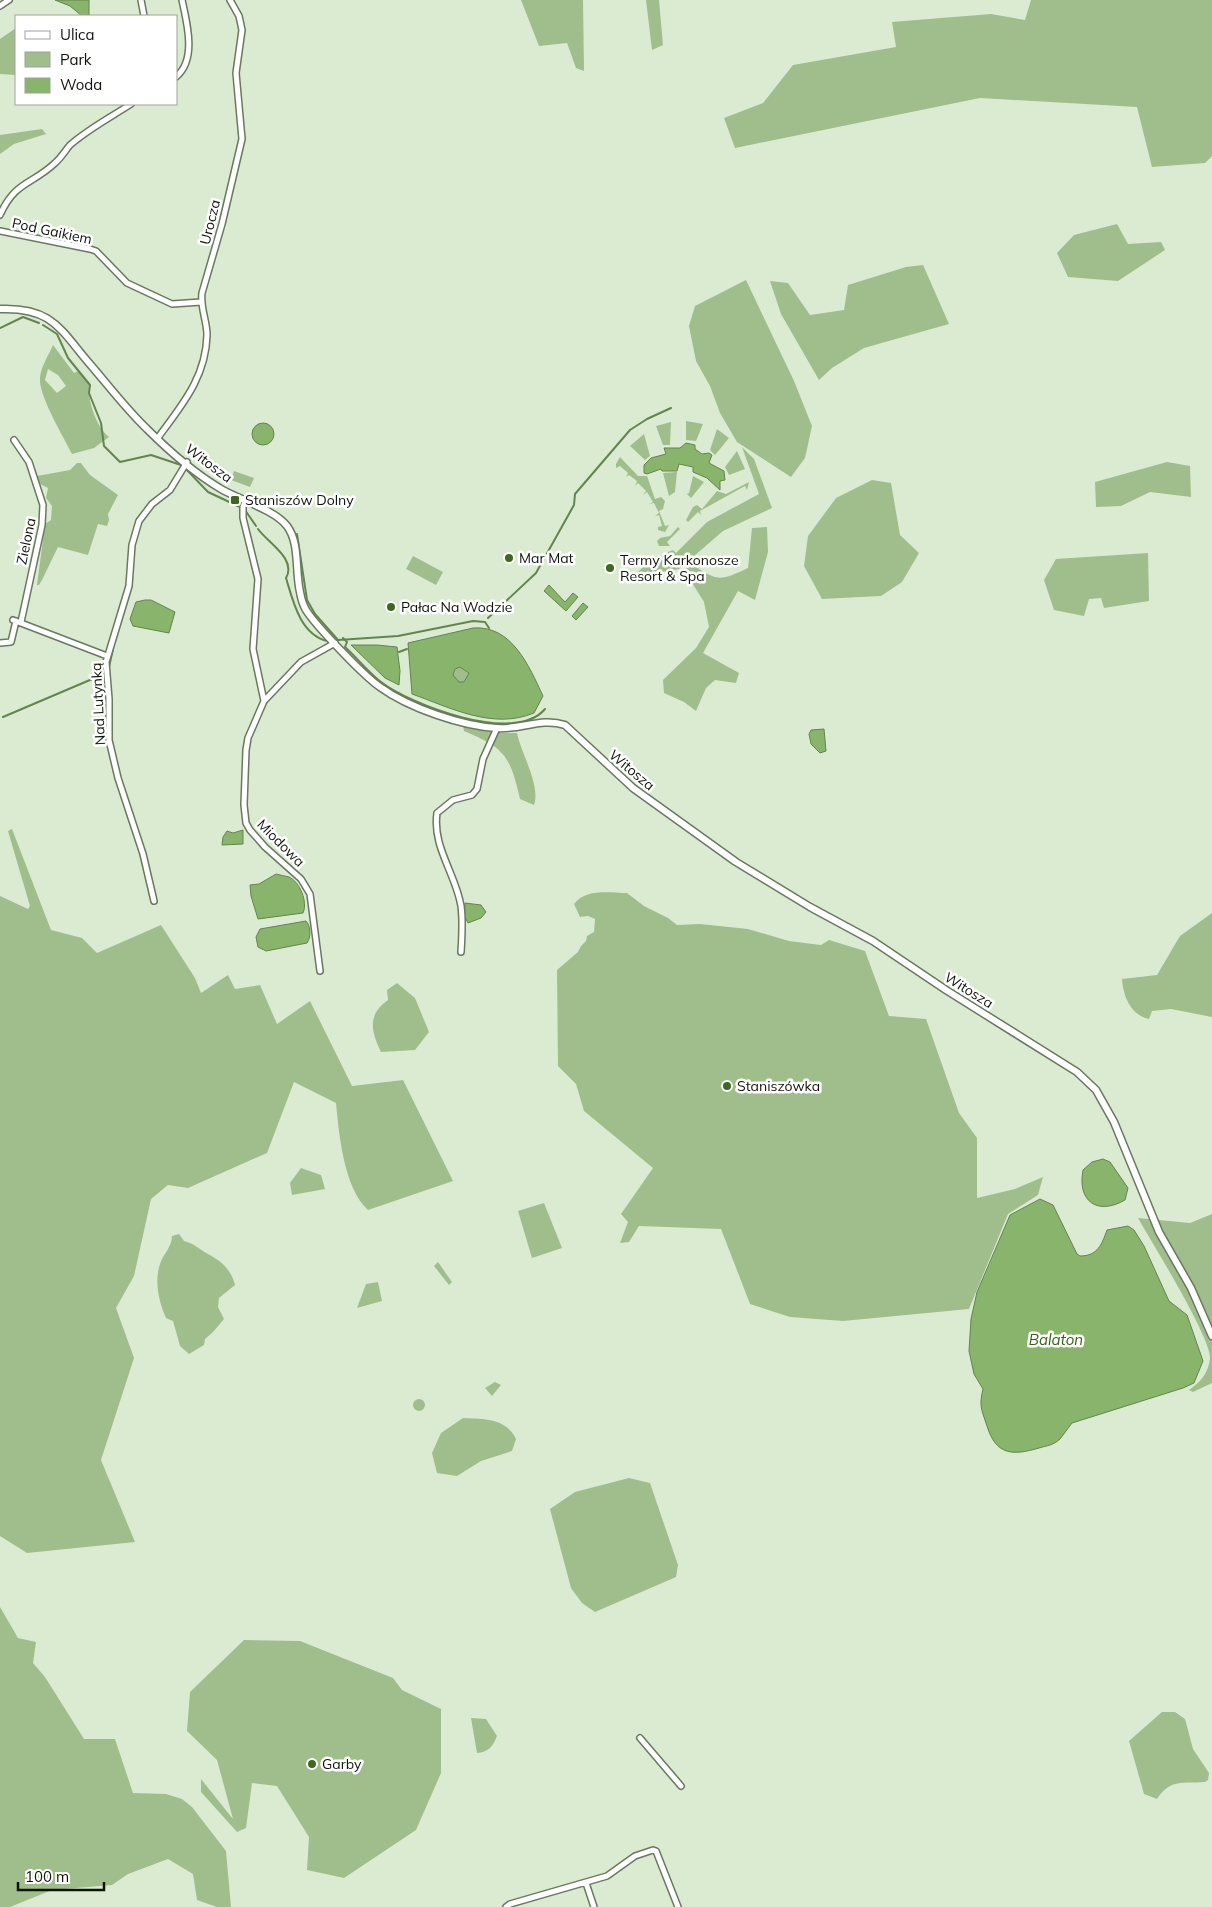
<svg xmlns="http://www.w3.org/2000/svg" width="1212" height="1907" viewBox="0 0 1212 1907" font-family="Mulish,sans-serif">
<rect width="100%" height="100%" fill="#dbebd1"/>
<!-- green -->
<path fill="#a0be8c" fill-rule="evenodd" d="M 521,0 L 583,0 L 584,71 L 576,68 L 567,43 L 539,46 Z
M 646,0 L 659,0 L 663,45 L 652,50 Z
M 1031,0 L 1212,0 L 1212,156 L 1205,163 L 1152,167 L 1137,107 L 980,98 L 735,148 L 724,118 L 763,103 L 793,65 L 896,47 L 892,22 L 991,14 L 1025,20 Z
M 16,28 L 16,75 L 0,74 L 0,39 Z
M 42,129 L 46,134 L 14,144 L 0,154 L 0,135 Z
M 1117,224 L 1128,244 L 1161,242 L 1165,250 L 1118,281 L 1068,277 L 1057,253 L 1074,235 Z
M 923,265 L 949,324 L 864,348 L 832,368 L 819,380 L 781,314 L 770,281 L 788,283 L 810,315 L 844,310 L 848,285 L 906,267 Z
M 746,280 L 794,381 L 812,426 L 805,458 L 791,477 L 737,442 L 720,413 L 710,386 L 696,361 L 689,326 L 695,306 Z
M 53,345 L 74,373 L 78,371 L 89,385 C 88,402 96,426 109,437 L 94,448 L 72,454 C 63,436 42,401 40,382 C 39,369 48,357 53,345 ZM 48,369 L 58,375 L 66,386 L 57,393 L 45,380 Z
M 686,421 L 703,424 L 696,441 L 686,440 Z
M 671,422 L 670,445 L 663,445 L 656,426 Z
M 717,429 L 729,438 L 715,455 L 710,450 Z
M 644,434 L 650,456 L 645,460 L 630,446 Z
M 742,447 L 754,459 L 772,508 L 723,531 L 679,569 L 633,577 L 654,556 L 667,556 L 668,552 L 673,550 L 676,553 L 707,522 L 759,494 Z
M 737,451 L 745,469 L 729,475 L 725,467 Z
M 620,457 L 638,476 L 647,476 L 655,499 L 661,497 L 665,501 L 663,509 L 659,511 L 665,526 L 669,525 L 665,532 L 658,530 L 658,527 L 662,526 L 659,515 L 655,516 L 659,513 L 654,503 L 649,504 L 653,502 L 647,492 L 643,495 L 646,491 L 638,483 L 635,486 L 637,481 L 629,475 L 626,477 L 628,473 L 620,466 L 616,468 L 616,464 Z
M 1167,462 L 1190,466 L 1191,497 L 1150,492 L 1121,506 L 1096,507 L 1095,482 Z
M 77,463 L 81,463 L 90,475 L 118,495 L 108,514 L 109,520 L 107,526 L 98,524 L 88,555 L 58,547 L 42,580 L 39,585 L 37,585 L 45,524 L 51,520 L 52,506 L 46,498 L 48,488 L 40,484 L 37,476 L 70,470 Z
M 234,471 L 254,478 L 250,487 L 231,480 Z
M 677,472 L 675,492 L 669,496 L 663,473 Z
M 693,476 L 704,482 L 691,498 L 687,494 L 689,493 Z
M 872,480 L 891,483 L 900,535 L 919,553 L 902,582 L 881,596 L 822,599 L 804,566 L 808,536 L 836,498 Z
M 749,482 L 747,490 L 745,486 L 700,511 L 701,515 L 698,512 L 688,522 L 686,520 L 693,507 L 697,505 L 702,509 L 717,491 L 726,494 Z
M 678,527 L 680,529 L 667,542 L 670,546 L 659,546 L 657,541 L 660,538 L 670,536 Z
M 767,527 L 768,552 L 755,600 L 738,591 L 703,653 L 739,673 L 736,683 L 715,680 L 706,688 L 696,711 L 684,702 L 664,693 L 663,680 L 696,648 L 709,627 L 704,602 L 684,570 L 693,565 C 719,582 720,581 748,568 L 752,528 Z
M 1148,553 L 1149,601 L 1104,608 L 1101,598 L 1089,599 L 1084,616 L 1054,610 L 1044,580 L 1056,559 Z
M 413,556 L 443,572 L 436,585 L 406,569 Z
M453 675a8 8 0 1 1 16 0a8 8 0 1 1-16 0Z
M 463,725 L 501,733 L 517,733 C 521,753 541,786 534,805 L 520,799 C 510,756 505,748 464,731 Z
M 12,829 L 51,930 L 82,938 L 97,953 L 161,925 L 195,978 L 201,993 L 228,975 L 235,989 L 260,985 L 277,1024 L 310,1001 L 352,1086 L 403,1080 L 453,1181 L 368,1210 C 344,1188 339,1135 336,1103 L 294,1082 L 267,1153 L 188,1188 L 168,1185 L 151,1199 L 134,1276 L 116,1308 L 134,1358 L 101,1460 L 135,1542 L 27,1553 L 0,1536 L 0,896 L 28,909 L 30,906 L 8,831 Z
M 627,893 L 644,906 L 668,918 L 677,925 L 700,924 L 748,929 L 789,941 L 821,945 L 829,940 L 865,951 L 889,1016 L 926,1019 L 959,1113 L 977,1138 L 977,1198 L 1015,1189 L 1043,1177 L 1038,1195 L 1008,1214 L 969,1309 L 843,1321 L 790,1317 L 750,1304 L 721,1229 L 639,1226 L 629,1242 L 620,1243 L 628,1222 L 621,1214 L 653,1168 L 584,1111 L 576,1084 L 558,1066 L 557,970 L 578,952 L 581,946 L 586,941 L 587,936 L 594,932 L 595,919 L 588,916 L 580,917 L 574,904 C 586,888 610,893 627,893 Z
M 1212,913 L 1212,1017 L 1171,1009 L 1152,1011 L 1149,1019 C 1130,1015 1123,995 1122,979 L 1157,975 L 1180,936 Z
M 397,983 L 415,998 L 429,1032 L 415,1050 L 381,1052 C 371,1031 367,1015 388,1000 L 387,990 Z
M 301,1168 L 321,1175 L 325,1189 L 292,1195 L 290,1183 Z
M 544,1203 L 562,1248 L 532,1258 L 518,1211 Z
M 1212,1214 L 1212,1383 L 1193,1392 L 1189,1390 C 1200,1382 1208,1374 1210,1359 C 1212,1339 1151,1241 1138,1218 L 1190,1223 Z
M 179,1234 L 184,1241 C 195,1244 199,1249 208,1254 C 221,1261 231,1269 235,1285 L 219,1298 L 218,1307 L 224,1319 L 213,1332 L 205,1339 L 204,1345 L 189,1354 L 180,1346 L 173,1321 L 166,1318 C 159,1302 154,1282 160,1264 C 163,1254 172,1247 172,1236 Z
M 438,1262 L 452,1282 L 449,1285 L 434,1266 Z
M 378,1282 L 382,1301 L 357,1308 L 366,1284 Z
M 495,1382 L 501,1385 L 492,1396 L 485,1388 Z
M413 1405a6 6 0 1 1 12 0a6 6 0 1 1-12 0Z
M 463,1418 C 484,1419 506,1418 516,1439 L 512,1451 L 481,1461 L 457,1476 L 437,1473 L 432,1453 L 441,1433 Z
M 629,1478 L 650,1483 L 678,1565 L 676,1577 L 595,1612 L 582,1603 L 571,1588 L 550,1509 L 575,1492 Z
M 0,1607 L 18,1638 L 36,1642 L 33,1663 L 45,1677 L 84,1739 L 115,1739 L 133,1793 L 166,1794 L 182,1799 L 192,1807 L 226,1851 L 231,1907 L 217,1907 L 197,1900 L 193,1874 L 168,1859 L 128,1874 L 112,1885 L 52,1890 L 10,1907 L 0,1907 Z
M 244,1640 L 300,1641 L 393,1678 L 402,1690 L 441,1709 L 441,1773 L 416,1830 L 344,1878 L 307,1870 L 309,1837 L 277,1786 L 252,1783 L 246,1828 L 237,1832 L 201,1792 L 201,1779 L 233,1819 L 217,1760 L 187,1731 L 190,1692 Z
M 1162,1712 L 1175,1712 L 1185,1719 L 1193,1749 L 1209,1773 L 1208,1780 L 1205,1782 C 1182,1784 1171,1778 1157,1799 L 1144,1794 L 1129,1741 Z
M 471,1718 L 486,1719 L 497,1736 C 493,1746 489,1752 477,1753 Z"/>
<!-- water -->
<path fill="#89b46c" stroke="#64844f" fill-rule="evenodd" d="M 55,0 L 89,0 L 89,15 L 82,16 L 70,6 Z
M252 434a11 11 0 1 1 22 0a11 11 0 1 1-22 0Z
M 686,443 L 695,445 L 695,449 L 702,454 L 709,453 L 712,455 L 709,463 L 724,471 L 725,480 L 720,481 L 720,490 L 707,478 L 693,472 L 693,467 L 679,464 L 677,471 L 662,471 L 661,469 L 647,474 L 644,473 L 644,465 L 651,458 L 666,454 L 664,448 L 680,448 Z
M 549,585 L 565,602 L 573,593 L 578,597 L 566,611 L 544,591 Z
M 145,600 L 151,600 L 175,612 L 169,633 L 133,626 L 130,619 L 136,602 Z
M 583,603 L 588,607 L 576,620 L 572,616 Z
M 473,628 C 512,625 529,666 543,696 L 534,713 C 493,730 451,708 412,694 L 408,643 ZM 460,667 L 469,673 L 464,682 L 459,682 L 453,675 L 455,669 Z
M 351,645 L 377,645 L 397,647 L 400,671 L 399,685 L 385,678 Z
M 824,729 L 826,751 L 820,753 L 811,744 L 809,734 L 811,730 Z
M 243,830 L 243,844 L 222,845 L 223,837 L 227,831 L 233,833 Z
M 276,874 C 280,875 285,876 289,877 C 300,882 308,902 303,913 L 258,919 L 251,896 L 250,885 L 259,884 Z
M 465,903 L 481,905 L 486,912 L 481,918 L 468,923 L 464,915 Z
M 306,921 C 311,926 311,938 307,943 L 266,951 L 258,947 L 256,937 L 260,929 Z
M 1103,1159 L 1110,1162 L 1128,1188 L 1125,1200 C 1097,1216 1077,1201 1083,1170 L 1092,1162 Z
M 1040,1199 L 1053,1205 L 1077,1254 L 1080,1256 C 1098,1256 1102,1244 1107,1230 L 1128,1226 L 1134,1230 L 1144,1246 L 1169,1301 L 1187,1315 L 1203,1361 L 1194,1383 L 1183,1388 L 1072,1423 C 1068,1428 1064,1434 1060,1439 C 1054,1445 1046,1446 1039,1448 C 1012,1456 996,1455 987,1426 C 981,1408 979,1406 983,1389 L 974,1374 L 969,1351 L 971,1319 L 977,1292 L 1010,1215 Z"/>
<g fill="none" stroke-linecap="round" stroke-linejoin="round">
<!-- stream -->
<path stroke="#64844f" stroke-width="2" d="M 43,325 L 57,334 L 68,358 L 90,385 L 89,393 L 101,423 L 104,446 L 120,462 L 151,455 L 181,465
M 0,328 L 23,317 L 39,323
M 185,468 L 208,492 L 240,507
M 245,510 L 256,526
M 258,529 C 268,543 297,559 286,578 C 293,601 300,634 327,641
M 297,534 L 307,600 L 315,614 L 338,640 L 398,636 L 473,621 L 485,622 L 489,628
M 488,618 L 536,573 L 574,505 L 575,494 L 630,430 L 647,419 L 671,408
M 343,638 L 347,642 L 345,647 C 357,658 368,672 381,682 C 411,705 515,745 545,709
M 399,652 L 407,649
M 109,667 L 113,649
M 3,717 L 104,674"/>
<defs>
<path id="minor" d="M 141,0 L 144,16
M 0,6 L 9,0
M 176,77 C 197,60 187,23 182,0
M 0,215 C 15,181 32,185 55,163 C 61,158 65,151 70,145 C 88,129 111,117 131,104
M 0,231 L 90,249 L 96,251 L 127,283 L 172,304 L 201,302
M 157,439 C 181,406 206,378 207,335 C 207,321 200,307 202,293 L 222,224 L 242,139 L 236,73 L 242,30 L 239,16 L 230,0
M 14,440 L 29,462 L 43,505 L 42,525 L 21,622
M 245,502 L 243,507 L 243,518 L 258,579 L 253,649 L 264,701
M 13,620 L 107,656
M 0,643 L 11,642 L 16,621
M 154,901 L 143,854 L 118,778 L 109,740 L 109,699 L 106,662 L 129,586 L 132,545 L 139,521 L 152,504 L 170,490 L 187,462
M 461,952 C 462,937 463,921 461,906 C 456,874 432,847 437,813 L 453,800 L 472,795 L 477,789 L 483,759 L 497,728
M 320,971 L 310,894 L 301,879 L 265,847 L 250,830 L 246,823 L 244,805 L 246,750 L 248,738 L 264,701 L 301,662 L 335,643
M 640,1738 L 681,1786
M 586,1883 L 594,1907
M 506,1907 L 510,1904 L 607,1876 L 635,1856 L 653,1850 L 656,1851 L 678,1907"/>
<path id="tertiary" d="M 0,309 C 52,307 60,329 89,363 C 108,385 126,409 147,429 C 167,449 196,474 221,489 C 238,499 275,510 287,526 C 300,543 295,571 300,592 C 301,598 303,605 306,610 C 316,626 364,676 380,687 C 409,708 462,726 497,728 C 521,730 541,717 565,725 L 633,788 L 736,862 L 810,907 L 873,941 L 946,990 L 1077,1072 L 1096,1090 L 1114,1122 L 1159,1232 L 1191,1288 L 1212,1336"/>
</defs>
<!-- minor casing -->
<use href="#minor" stroke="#6a7861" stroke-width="8"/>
<!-- tertiary casing -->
<use href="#tertiary" stroke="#6a7861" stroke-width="9"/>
<!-- minor -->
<use href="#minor" stroke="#fff" stroke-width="5"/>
<!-- tertiary -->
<use href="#tertiary" stroke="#fff" stroke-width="6"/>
</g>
<!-- markers -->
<g fill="#406621" stroke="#fff" stroke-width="2">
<rect x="230" y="495" width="10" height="10" rx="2.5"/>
<circle cx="509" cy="558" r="5"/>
<circle cx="610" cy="568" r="5"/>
<circle cx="391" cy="607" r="5"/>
<circle cx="727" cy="1086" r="5"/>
<circle cx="312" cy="1764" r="5"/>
</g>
<g text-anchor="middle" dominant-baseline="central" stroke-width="5" stroke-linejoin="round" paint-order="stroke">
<!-- street labels -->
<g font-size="14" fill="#0f140b" stroke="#fff">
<text transform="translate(210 222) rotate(-76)">Urocza</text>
<text transform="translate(52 231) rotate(12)">Pod Gaikiem</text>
<text transform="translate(209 463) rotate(37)">Witosza</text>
<text transform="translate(26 541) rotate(-78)">Zielona</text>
<text transform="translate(98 704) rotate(-93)">Nad Lutynką</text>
<text transform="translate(632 770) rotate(40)">Witosza</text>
<text transform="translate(281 843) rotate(45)">Miodowa</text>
<text transform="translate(969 990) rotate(32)">Witosza</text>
</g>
<!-- poi labels -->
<g font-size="14" fill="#0f140b" stroke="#fff" text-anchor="start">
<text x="245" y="500">Staniszów Dolny</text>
<text x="519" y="558">Mar Mat</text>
<text x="620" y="560">Termy Karkonosze<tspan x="620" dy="16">Resort &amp; Spa</tspan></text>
<text x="401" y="607">Pałac Na Wodzie</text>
<text x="737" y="1086">Staniszówka</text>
<text x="322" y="1764">Garby</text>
</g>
<!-- water labels -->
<g font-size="15" font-style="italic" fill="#386015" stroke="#fff">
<text x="1056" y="1339">Balaton</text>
</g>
</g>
<!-- legend -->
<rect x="15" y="15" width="162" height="90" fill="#ffffff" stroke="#9fa19d"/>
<rect x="25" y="31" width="25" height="8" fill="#ffffff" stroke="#9fa19d"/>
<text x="60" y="40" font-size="15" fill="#0f140b">Ulica</text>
<rect x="25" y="52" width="25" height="15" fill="#a0be8c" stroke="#9fa19d"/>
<text x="60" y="65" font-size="15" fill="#0f140b">Park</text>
<rect x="25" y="78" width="25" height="15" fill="#89b46c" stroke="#9fa19d"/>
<text x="60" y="90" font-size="15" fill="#0f140b">Woda</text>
<!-- scale -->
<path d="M18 1882v8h86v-8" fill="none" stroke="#0f140b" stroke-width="2.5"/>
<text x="25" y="1882" font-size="15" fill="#0f140b" stroke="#ffffff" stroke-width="4" paint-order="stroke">100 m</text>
</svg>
